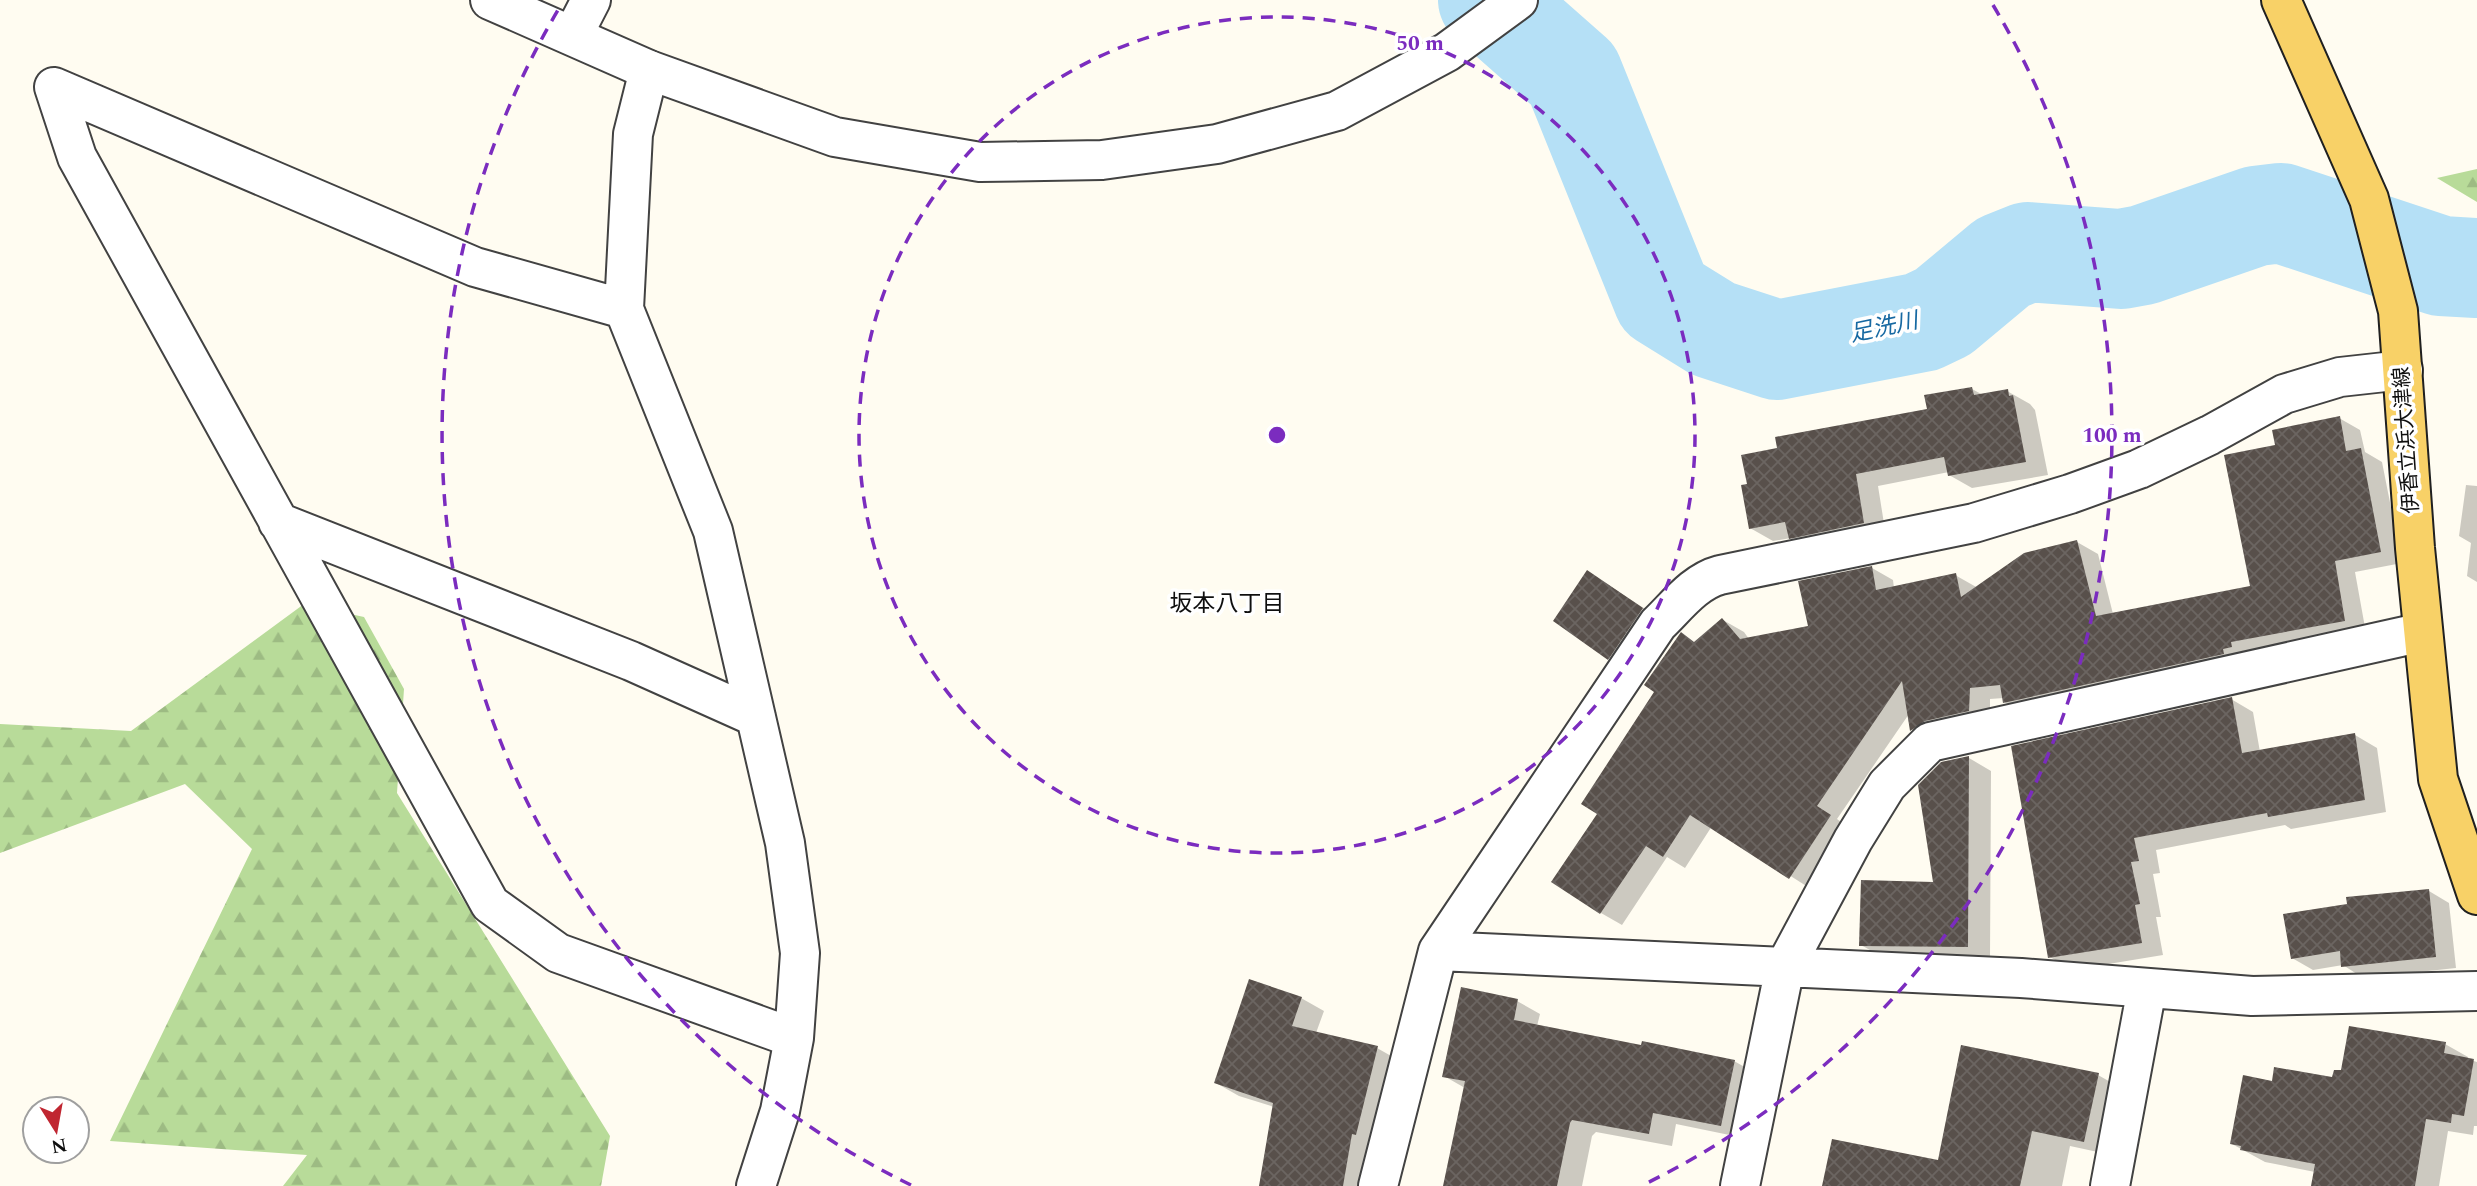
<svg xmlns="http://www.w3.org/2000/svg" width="2477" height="1186" viewBox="0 0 2477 1186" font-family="Spectral,'Noto Sans JP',serif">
<defs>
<pattern id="forest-firs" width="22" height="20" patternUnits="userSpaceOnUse" patternTransform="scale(1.75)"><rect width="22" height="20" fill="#b8db99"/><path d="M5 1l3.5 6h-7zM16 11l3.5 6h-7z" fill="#9dbb83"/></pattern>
<pattern id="building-cross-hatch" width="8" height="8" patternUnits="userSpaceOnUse" patternTransform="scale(1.75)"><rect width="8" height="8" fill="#58504b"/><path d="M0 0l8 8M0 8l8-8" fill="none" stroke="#6b6561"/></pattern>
</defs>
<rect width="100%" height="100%" fill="#fffcf1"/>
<!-- forest -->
<path fill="url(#forest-firs)" d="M 2477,169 L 2477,202 L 2437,178 Z
M 304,604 L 364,617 L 404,689 L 397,793 L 610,1136 L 601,1186 L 283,1186 L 307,1155 L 110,1141 L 252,849 L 185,784 L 0,853 L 0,724 L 131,731 Z"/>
<!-- shadow -->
<path fill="#0003" d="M 1972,389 L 1983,395 L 2007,391 L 2030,404 L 2035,410 L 2048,475 L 1972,488 L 1949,475 L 1949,472 L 1878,486 L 1886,536 L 1813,551 L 1791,538 L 1773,541 L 1750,528 L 1929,410 Z
M 2339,418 L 2360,430 L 2365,452 L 2382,462 L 2402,563 L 2355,572 L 2366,633 L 2026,714 L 2004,702 L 2004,698 L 1990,699 L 1990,722 L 1932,742 L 1912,730 L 1909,714 L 1837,819 L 1851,829 L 1811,889 L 1712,826 L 1685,868 L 1667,857 L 1622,925 L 1601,913 L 1599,813 L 1695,643 L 1723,620 L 1744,632 L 1749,639 L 1810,627 L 1872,568 L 1893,580 L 1894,588 L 1955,575 L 1978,588 L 2077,542 L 2098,554 L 2113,614 L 2252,587 L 2277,446 Z
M 2466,485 L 2477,486 L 2477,582 L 2467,576 L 2471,543 L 2459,536 Z
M 1610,586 L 1665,622 L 1631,671 L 1609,658 Z
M 2231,699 L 2253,712 L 2260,752 L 2355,735 L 2377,748 L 2386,812 L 2291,829 L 2285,825 L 2156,850 L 2160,873 L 2153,874 L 2161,917 L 2156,917 L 2163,955 L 2072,970 L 2050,957 Z
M 1969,758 L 1991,771 L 1990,959 L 1884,958 L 1861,945 L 1935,884 Z
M 2429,891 L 2449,903 L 2456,968 L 2363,978 L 2343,965 L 2313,970 L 2292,958 Z
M 1301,998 L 1324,1011 L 1316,1033 L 1377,1048 L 1400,1061 L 1368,1186 L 1260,1186 L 1274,1107 L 1239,1096 L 1216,1083 Z
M 1517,1001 L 1540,1014 L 1537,1026 L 1642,1047 L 1734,1061 L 1757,1074 L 1744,1138 L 1676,1124 L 1672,1146 L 1596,1132 L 1592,1136 L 1582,1186 L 1449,1186 L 1465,1088 L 1444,1076 Z
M 2445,1044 L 2468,1057 L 2467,1059 L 2477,1062 L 2477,1126 L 2474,1126 L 2473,1135 L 2448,1131 L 2439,1186 L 2312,1186 L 2315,1172 L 2265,1162 L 2232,1144 L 2273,1083 L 2334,1079 Z
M 2098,1075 L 2121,1088 L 2107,1154 L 2070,1146 L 2062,1186 L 1824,1186 L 1940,1162 Z"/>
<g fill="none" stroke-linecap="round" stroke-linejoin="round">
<!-- river -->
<path stroke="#b5e0f6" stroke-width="100" d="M 1488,0 L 1573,75 L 1663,298 L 1713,329 L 1777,350 L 1922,322 L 1943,312 L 2003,262 L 2028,252 L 2121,259 L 2143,255 L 2256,216 L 2281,213 L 2441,266 L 2477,268"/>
</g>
<!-- building -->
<path fill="url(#building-cross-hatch)" d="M 1972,387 L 1974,395 L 2008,389 L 2009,396 L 2013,395 L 2026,462 L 1948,476 L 1944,457 L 1856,474 L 1864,523 L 1789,539 L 1785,522 L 1749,529 L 1741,485 L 1747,484 L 1741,455 L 1777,448 L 1775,437 L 1927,409 L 1924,395 Z
M 2340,416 L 2346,451 L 2361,448 L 2381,552 L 2335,561 L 2345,621 L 2231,642 L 2232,647 L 2223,649 L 2224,654 L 2003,703 L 2000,685 L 1970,688 L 1969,711 L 1925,721 L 1910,731 L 1902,681 L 1817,806 L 1831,815 L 1789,879 L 1690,815 L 1663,857 L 1646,846 L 1600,914 L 1551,882 L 1597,814 L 1581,804 L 1654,692 L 1644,685 L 1681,632 L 1694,642 L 1722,618 L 1740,639 L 1808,626 L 1798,581 L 1872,566 L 1876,590 L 1956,573 L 1961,597 L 2024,553 L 2077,540 L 2096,616 L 2250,586 L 2224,455 L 2275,445 L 2272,430 Z
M 1587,570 L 1643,608 L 1608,660 L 1553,621 Z
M 2232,697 L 2242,753 L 2355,733 L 2365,800 L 2268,817 L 2267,813 L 2134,838 L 2139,861 L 2131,862 L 2140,904 L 2135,905 L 2142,943 L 2048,958 L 2011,746 Z
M 1969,756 L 1968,947 L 1859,946 L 1861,880 L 1933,882 L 1918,785 L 1941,762 Z
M 2429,889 L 2436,957 L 2341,967 L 2340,951 L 2291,959 L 2283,914 L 2347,904 L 2346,897 Z
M 1249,979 L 1302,997 L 1292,1026 L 1378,1046 L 1356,1135 L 1352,1134 L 1343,1186 L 1259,1186 L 1273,1103 L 1214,1083 Z
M 1461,987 L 1518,999 L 1514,1020 L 1641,1045 L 1642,1041 L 1735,1060 L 1721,1126 L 1653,1113 L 1649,1134 L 1572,1120 L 1570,1123 L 1557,1186 L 1443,1186 L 1465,1081 L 1442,1077 Z
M 2349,1026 L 2446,1042 L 2444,1053 L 2474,1059 L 2464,1116 L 2452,1114 L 2451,1123 L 2426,1119 L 2415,1186 L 2311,1186 L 2315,1164 L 2240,1150 L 2241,1146 L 2230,1144 L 2243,1075 L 2272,1081 L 2274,1067 L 2332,1077 L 2334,1070 L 2341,1070 Z
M 1961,1045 L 2099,1073 L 2084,1142 L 2032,1131 L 2020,1186 L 1822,1186 L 1832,1139 L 1938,1160 Z"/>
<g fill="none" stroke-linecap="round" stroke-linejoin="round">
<defs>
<path id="minor" d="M 573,35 L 591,0
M 649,70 L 633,134 L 624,309 L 713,531 L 785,843 L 800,953 L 794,1038 L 780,1111 L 756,1186
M 54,87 L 77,157 L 490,904 L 558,953 L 794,1038
M 54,87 L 475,267 L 624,309
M 278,522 L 631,661 L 756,717
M 1438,951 L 2021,978 L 2252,996 L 2477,991
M 1378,1186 L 1438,951 L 1658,624 C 1677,606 1694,582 1720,575 L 1974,523 L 2070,494 L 2139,469 L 2210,435 L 2284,394 L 2340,377 L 2403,370
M 1740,1186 L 1785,967 L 1853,840 L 1887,785 L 1930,742 L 2423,632
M 2110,1186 L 2147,988"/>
<path id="tertiary" d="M 490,0 L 649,70 L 835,137 L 980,162 L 1102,160 L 1217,144 L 1337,111 L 1447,52 L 1518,0"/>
<path id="primary" d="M 2281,0 L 2369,199 L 2398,311 L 2415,548 L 2438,779 L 2477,895"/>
</defs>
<!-- minor casing -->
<use href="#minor" stroke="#424242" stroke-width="42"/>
<!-- tertiary casing -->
<use href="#tertiary" stroke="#424242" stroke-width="42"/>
<!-- primary casing -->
<use href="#primary" stroke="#202020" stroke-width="42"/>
<!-- minor -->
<use href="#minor" stroke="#fff" stroke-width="38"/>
<!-- tertiary -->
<use href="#tertiary" stroke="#fff" stroke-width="38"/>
<!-- primary -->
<use href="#primary" stroke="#f8d167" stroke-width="38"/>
</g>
<!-- distance rings -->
<g fill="none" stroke="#7b2cbf" stroke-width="3.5" stroke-dasharray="12 9">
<circle cx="1277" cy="435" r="418"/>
<path d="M911 1185A835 835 0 0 1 561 5M1993 5A835 835 0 0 1 1643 1185"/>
</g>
<g text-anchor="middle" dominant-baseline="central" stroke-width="7" stroke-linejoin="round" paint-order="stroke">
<!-- street labels -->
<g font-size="21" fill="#0f0f0f" stroke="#fff">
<text transform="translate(2407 440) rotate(-94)">伊香立浜大津線</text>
</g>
<!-- water labels -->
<g font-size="23" font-style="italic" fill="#1769a2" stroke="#fff">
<text transform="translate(1884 328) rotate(-12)">足洗川</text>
</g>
<!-- neighbourhood labels -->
<g font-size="23" fill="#0f0f0f" stroke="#fff">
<text x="1227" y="604">坂本八丁目</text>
</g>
</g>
<circle cx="1277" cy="435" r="10" fill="#7b2cbf" stroke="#fff" stroke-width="3.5"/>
<g font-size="21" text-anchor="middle" font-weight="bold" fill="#7b2cbf" stroke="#fff" stroke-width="7" stroke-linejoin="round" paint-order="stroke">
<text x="1420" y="50">50 m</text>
<text x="2112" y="442">100 m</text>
</g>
<!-- north arrow -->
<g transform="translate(56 1130) rotate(169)"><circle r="33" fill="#ffffff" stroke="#9f9f9f" stroke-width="2"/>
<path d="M0-5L12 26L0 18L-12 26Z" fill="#c02631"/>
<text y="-10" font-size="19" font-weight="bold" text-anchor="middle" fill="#0f0f0f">N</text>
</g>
</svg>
